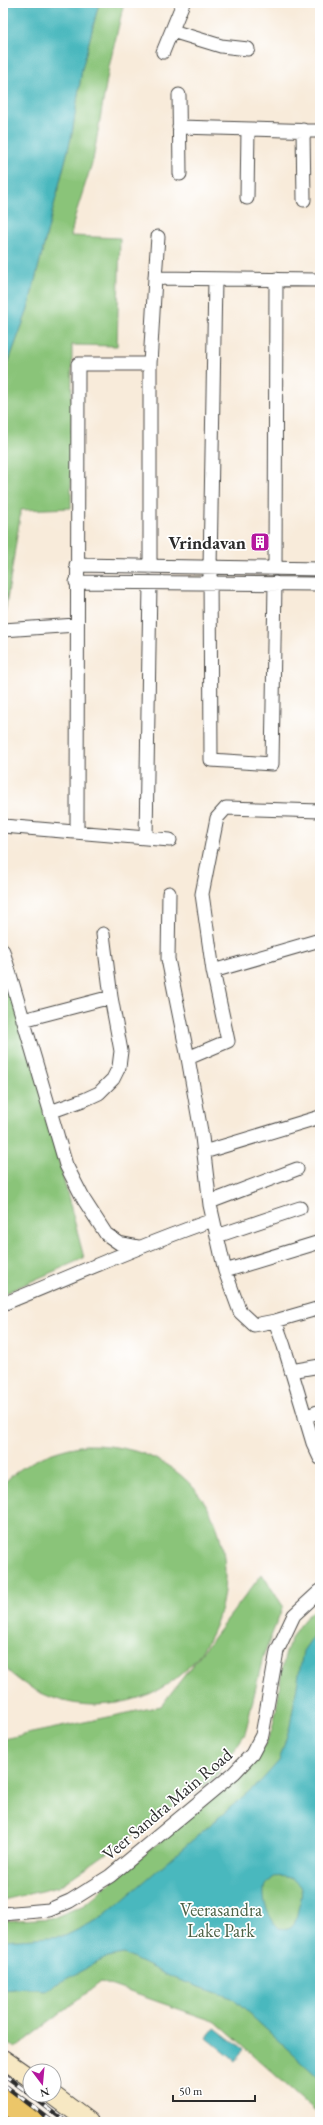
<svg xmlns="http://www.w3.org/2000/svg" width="323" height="2125" viewBox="0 0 323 2125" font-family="'EB Garamond',serif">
<rect width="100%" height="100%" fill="#fff"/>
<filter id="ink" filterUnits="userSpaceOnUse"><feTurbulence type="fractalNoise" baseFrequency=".025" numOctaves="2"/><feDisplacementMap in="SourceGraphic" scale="8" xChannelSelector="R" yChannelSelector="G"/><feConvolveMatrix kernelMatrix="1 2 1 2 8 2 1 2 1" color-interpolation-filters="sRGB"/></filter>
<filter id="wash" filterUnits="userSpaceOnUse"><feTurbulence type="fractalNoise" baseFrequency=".012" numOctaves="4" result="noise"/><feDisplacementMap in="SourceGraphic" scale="16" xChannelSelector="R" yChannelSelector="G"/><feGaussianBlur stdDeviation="0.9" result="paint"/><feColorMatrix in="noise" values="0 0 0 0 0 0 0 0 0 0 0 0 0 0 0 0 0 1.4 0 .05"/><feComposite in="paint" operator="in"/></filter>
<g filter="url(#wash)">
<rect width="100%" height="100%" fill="#f8ebda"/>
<!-- green -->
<path fill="#8ac479" stroke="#5a7852" d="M 99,3 L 124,3 L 109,67 L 93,160 L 75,216 L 71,236 L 120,238 L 117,346 L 72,345 L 71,508 L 21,510 L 5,613 L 3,614 L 3,377 L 27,312 L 72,134 L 82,69 Z
M 3,945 L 84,1258 L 3,1294 Z
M 85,1445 C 272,1441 268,1702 95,1705 C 61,1705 27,1691 3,1666 L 3,1484 C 25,1461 54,1450 85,1445 Z
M 262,1574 L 283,1606 L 263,1657 L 245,1734 L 215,1778 L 58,1887 L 3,1900 L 3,1739 L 161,1706 Z
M 320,1606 L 320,2115 L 216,2022 L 101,1982 L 15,2048 L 3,2040 L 3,1921 L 53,1918 L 84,1905 L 239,1776 C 253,1762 266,1747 272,1729 C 285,1682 274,1637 320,1606 Z"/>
<!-- water -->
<path fill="#49b8be" stroke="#3a7274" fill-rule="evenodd" d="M 3,3 L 99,3 L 82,69 L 72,134 L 27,312 L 3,377 Z
M 320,1635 L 320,2079 L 232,1998 L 173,1978 L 124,1954 L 108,1957 L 45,1990 L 24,1988 L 3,1990 L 3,1940 L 65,1936 L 103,1917 L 261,1781 L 279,1761 L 290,1726 L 303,1651 L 312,1638 ZM 274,1877 C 295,1874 307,1885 299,1906 C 296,1915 297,1932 279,1928 C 268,1917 261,1900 265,1885 Z
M 215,2028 L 244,2050 L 235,2061 L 207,2038 Z"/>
</g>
<g filter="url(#ink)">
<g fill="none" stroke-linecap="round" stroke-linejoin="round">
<defs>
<path id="street" d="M 172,31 L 221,46 L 248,49
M 163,52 L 183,3
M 179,95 L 180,174
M 179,127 L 320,131
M 303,130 L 304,200
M 247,198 L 248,129
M 155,278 L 158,237
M 215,279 L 210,568 L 211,760 L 272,764 L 275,583
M 76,565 L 320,569
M 150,567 L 150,364
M 275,568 L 276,279
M 76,582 L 320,584
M 3,630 L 76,625
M 3,826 L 170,840
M 77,832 L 78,364 L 150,364 L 155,278 L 320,280
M 146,838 L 150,583
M 169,893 L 168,959 L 188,1058
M 320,940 L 213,971 L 228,1041 L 188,1058 L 202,1137 L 210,1205 L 225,1271 L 240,1312 L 254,1325 L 275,1321 L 320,1308
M 3,951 L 66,1165 L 84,1200 L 106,1234 L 119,1243 L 139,1247
M 213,971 L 202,894 L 217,818 L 226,808 L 320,811
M 23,1020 L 111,997
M 50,1112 L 86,1099 L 99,1093 L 113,1079 L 119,1067 L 121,1051 L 111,997 L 103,934
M 204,1152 L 320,1117
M 210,1202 L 297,1169
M 217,1236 L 300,1208
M 225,1271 L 320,1242
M 3,1304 C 73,1276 142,1244 213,1220
M 275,1321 L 284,1346 L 313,1443 L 320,1458
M 291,1371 L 320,1366
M 305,1417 L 320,1411
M 3,1914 L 49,1910 L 70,1901 L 110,1876 L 234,1773 L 252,1754 L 262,1735 L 277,1651 L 294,1615 L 320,1591"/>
<path id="secondary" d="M 3,2059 L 30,2078
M 53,2095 L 89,2122"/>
<path id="highway" d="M 3,2100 L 33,2122"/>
</defs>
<!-- street casing -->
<use href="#street" stroke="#4a4845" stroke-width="15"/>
<!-- secondary casing -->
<use href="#secondary" stroke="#4a4845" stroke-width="20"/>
<!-- highway casing -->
<use href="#highway" stroke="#4a4845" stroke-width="24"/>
<!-- street -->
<use href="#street" stroke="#fff" stroke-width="13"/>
<!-- secondary -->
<use href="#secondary" stroke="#f7e8c3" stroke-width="18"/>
<!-- highway -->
<use href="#highway" stroke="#ecc669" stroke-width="22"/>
<defs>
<path id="rail" d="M 3,2074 L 30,2094
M 3,2084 L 53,2122
M 31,2095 L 66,2122"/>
</defs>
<!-- rail casing -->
<use href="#rail" stroke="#2b2b2b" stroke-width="4.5"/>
<!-- rail -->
<use href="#rail" stroke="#fff" stroke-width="3" stroke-dasharray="9" stroke-linecap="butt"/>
</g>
</g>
<!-- icons -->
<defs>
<symbol id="building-square" viewBox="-11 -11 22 22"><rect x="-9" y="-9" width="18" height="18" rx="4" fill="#b5179e" stroke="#fff"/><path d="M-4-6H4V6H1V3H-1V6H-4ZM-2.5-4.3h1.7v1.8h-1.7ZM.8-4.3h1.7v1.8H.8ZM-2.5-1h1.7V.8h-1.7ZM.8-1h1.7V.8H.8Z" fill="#fff"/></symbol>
</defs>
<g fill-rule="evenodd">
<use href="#building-square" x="249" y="531" width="22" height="22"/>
</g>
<g text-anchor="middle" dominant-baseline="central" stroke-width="3.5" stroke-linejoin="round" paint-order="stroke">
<!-- poi labels -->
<g font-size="18" font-weight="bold" fill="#2b2b2b" stroke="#fff" text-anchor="end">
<text x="246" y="542">Vrindavan</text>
</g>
<!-- street labels -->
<g font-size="18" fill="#2b2b2b" stroke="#fff">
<text transform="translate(167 1804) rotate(-40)">Veer Sandra Main Road</text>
</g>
<!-- park labels -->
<g font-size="18" fill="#4c6146" stroke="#fff">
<text x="221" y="1909">Veerasandra<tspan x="221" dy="21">Lake Park</tspan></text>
</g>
</g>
<!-- margin -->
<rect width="323" height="2125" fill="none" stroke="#fff" stroke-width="16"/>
<!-- north arrow -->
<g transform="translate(42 2083) rotate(164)"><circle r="19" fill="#ffffff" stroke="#aaaaaa"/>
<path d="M0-3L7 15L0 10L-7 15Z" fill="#b5179e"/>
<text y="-6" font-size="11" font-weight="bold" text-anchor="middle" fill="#2b2b2b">N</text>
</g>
<!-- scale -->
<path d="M173 2095v6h82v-6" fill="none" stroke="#2b2b2b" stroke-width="2"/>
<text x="179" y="2095" font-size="12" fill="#2b2b2b" stroke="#ffffff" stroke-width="3" paint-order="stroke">50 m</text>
</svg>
